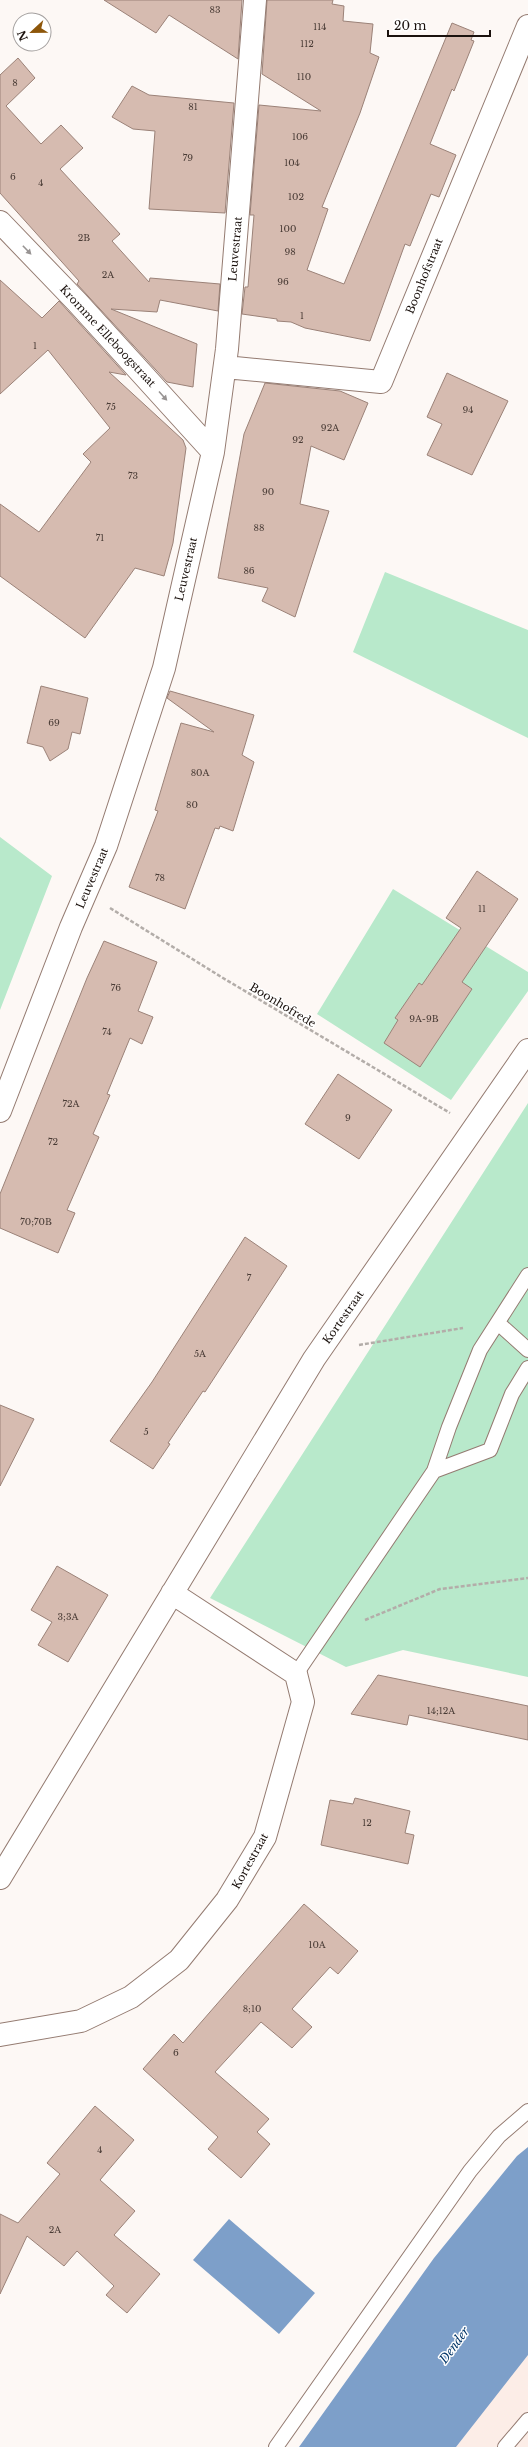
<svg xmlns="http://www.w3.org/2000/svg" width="528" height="2447" viewBox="0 0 528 2447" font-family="'Libre Baskerville',serif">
<rect width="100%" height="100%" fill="#fdf8f5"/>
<!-- built -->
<path fill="#fcede7" d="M 528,2355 L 528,2447 L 456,2447 L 513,2372 Z"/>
<!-- green -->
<path fill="#b8e9cb" d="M 385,572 L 528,630 L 528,738 L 353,652 Z
M 0,837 L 52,876 L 0,1010 Z
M 393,889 L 528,972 L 528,991 L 451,1100 L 317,1014 Z
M 528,1103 L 528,1677 L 403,1650 L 346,1667 L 210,1598 Z"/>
<!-- water -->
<path fill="#7d9fc9" d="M 528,2147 L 528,2355 L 456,2447 L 299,2447 L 434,2258 L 517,2156 Z
M 229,2219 L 315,2293 L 279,2334 L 193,2260 Z"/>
<!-- building -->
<path fill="#d6bbb0" stroke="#9b8278" d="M 104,0 L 242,0 L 238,59 L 169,15 L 156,33 Z
M 267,0 L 333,0 L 332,4 L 344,6 L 343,21 L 373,24 L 370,53 L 379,57 L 360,113 L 322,207 L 328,209 L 307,270 L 344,284 L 452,23 L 474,32 L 471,40 L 474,41 L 454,91 L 452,89 L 430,144 L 456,155 L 439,197 L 431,194 L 410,246 L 405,244 L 370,341 L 305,328 L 291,322 L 277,321 L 277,319 L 242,314 L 245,287 L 248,287 L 254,215 L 250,215 L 259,105 L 321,111 L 262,74 Z
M 18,58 L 35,78 L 6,106 L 41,144 L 61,125 L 83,148 L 60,169 L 120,234 L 112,241 L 149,282 L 150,278 L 220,284 L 218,311 L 160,300 L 157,312 L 111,309 L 197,344 L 193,387 L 167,382 L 77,284 L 79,281 L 0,193 L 0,75 Z
M 132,86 L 149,95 L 234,103 L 225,213 L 149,209 L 155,131 L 133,129 L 112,117 Z
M 0,280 L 42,318 L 59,301 L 126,375 L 109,372 L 183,440 L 186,448 L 173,543 L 164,576 L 135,568 L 85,638 L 0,576 L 0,504 L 39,532 L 91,462 L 83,454 L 110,428 L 48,350 L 0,394 Z
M 447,373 L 508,401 L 472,475 L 427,455 L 442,424 L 427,417 Z
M 265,383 L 340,391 L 368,403 L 344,460 L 311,446 L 300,504 L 329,511 L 295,617 L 262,601 L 268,588 L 218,578 L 244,434 Z
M 41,686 L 88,698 L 80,734 L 72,732 L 68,749 L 50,761 L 43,747 L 27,743 Z
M 170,691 L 254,715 L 242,755 L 254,762 L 233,831 L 220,826 L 219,829 L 215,828 L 185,909 L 129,887 L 158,811 L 155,810 L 181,723 L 214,732 L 167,698 Z
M 477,871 L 518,899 L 462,982 L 472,989 L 420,1067 L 384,1043 L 398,1020 L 395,1018 L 419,983 L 422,985 L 461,928 L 446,918 Z
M 104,941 L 157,962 L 138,1011 L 153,1017 L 142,1044 L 130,1038 L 107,1094 L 110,1095 L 93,1134 L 99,1137 L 67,1210 L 75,1213 L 58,1253 L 0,1228 L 0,1194 L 87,978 Z
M 338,1074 L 392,1110 L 359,1159 L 305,1124 Z
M 245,1237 L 287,1266 L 205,1392 L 203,1391 L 168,1443 L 170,1444 L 153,1469 L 110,1441 L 152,1382 Z
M 0,1405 L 34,1419 L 0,1486 Z
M 57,1566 L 108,1595 L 68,1662 L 38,1645 L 52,1622 L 31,1610 Z
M 378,1675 L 528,1706 L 528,1740 L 409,1715 L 407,1725 L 351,1714 Z
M 355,1798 L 410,1811 L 405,1833 L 414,1835 L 408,1864 L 321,1845 L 330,1800 L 353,1804 Z
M 304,1904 L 358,1951 L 338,1974 L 330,1967 L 292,2009 L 312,2027 L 292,2048 L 261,2022 L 215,2072 L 269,2119 L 257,2132 L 270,2144 L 241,2178 L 208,2149 L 218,2137 L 143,2069 L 174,2034 L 183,2043 Z
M 95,2106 L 134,2140 L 100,2180 L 135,2211 L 114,2235 L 160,2274 L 127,2313 L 106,2295 L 114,2286 L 77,2251 L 64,2266 L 27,2236 L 0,2294 L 0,2214 L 18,2223 L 60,2174 L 47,2163 Z"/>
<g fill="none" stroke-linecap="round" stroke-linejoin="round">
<defs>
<path id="service" d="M 498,1323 L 528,1350
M 434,1471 L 490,1450 L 512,1394 L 528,1368
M 296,1674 L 434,1471 L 449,1427 L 480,1350 L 528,1275
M 276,2447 L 470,2171 L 499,2136 L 528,2111
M 505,2447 L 528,2420"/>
<path id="minor" d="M 0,222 L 77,302 L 213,452
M 225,367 L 381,382 L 528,26
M 0,1111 L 71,927 L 106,846 L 164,668 L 213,452 L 227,349 L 255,0
M 0,1878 L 314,1359 L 528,1050
M 0,2035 L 81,2021 L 131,1997 L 179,1960 L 227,1900 L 265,1837 L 303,1702 L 296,1674 L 172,1593"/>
</defs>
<!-- service casing -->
<use href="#service" stroke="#947b71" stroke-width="16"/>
<!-- minor casing -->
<use href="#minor" stroke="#947b71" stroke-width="24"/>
<!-- path -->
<path stroke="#b3ada9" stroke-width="2.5" stroke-dasharray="4 2" stroke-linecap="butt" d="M 110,908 L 223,978 L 450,1113
M 359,1345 L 463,1328
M 365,1620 L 440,1589 L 528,1578"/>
<!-- service -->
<use href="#service" stroke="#fff" stroke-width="14"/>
<!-- minor -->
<use href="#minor" stroke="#fff" stroke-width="22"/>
</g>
<!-- one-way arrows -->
<defs><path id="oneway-solid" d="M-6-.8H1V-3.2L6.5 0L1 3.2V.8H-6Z"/></defs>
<g fill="#989493">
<use href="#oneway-solid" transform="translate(27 250) rotate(46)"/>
<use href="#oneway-solid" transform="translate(163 396) rotate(48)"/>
</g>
<g text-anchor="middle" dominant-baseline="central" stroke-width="3" stroke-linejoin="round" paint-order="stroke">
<!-- number labels -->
<g font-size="9" fill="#4a3c36">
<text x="215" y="9">83</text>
<text x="320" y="26">114</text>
<text x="307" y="43">112</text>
<text x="304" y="76">110</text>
<text x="15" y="82">8</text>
<text x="193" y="106">81</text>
<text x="300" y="136">106</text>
<text x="188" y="157">79</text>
<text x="292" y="162">104</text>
<text x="13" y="176">6</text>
<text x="41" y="182">4</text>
<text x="296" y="196">102</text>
<text x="288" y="228">100</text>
<text x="84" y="237">2B</text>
<text x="290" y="251">98</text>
<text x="108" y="274">2A</text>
<text x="283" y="281">96</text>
<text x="302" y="315">1</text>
<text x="35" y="345">1</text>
<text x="111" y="406">75</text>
<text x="468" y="409">94</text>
<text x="330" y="427">92A</text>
<text x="298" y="439">92</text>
<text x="133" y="475">73</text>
<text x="268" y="491">90</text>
<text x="259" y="527">88</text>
<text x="100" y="537">71</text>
<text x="249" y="570">86</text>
<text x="54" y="722">69</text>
<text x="200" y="772">80A</text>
<text x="192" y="804">80</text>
<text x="160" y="877">78</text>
<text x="482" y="908">11</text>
<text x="116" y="987">76</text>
<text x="424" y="1018">9A-9B</text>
<text x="107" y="1031">74</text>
<text x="71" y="1103">72A</text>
<text x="348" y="1117">9</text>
<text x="53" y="1141">72</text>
<text x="36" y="1221">70;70B</text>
<text x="249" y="1277">7</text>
<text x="200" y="1353">5A</text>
<text x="146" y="1431">5</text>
<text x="68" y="1616">3;3A</text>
<text x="441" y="1710">14;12A</text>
<text x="367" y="1822">12</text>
<text x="317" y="1944">10A</text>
<text x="252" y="2008">8;10</text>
<text x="176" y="2052">6</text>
<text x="100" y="2149">4</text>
<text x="55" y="2229">2A</text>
</g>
<!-- street labels -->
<g font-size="11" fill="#1b120e" stroke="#fff">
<text transform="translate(235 249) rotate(-85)">Leuvestraat</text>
<text transform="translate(424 276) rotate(-68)">Boonhofstraat</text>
<text transform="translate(108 336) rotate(47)">Kromme Elleboogstraat</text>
<text transform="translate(186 569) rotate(-77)">Leuvestraat</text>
<text transform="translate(92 878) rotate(-67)">Leuvestraat</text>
<text transform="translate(283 1005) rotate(31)">Boonhofrede</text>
<text transform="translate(343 1317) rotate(-55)">Kortestraat</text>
<text transform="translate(250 1861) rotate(-61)">Kortestraat</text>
</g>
<!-- water labels -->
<g font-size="12" font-style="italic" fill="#013467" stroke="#fff">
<text transform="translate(454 2345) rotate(-54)">Dender</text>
</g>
</g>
<!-- north arrow -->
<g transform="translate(32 32) rotate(248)"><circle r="19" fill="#ffffff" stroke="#a4a09f"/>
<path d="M0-3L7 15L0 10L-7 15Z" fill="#8d560a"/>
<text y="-6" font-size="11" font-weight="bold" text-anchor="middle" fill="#1b120e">N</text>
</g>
<!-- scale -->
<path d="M388 30v6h102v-6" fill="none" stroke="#1b120e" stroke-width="2"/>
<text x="394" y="30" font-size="12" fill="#1b120e" stroke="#ffffff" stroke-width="3" paint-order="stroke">20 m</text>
</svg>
